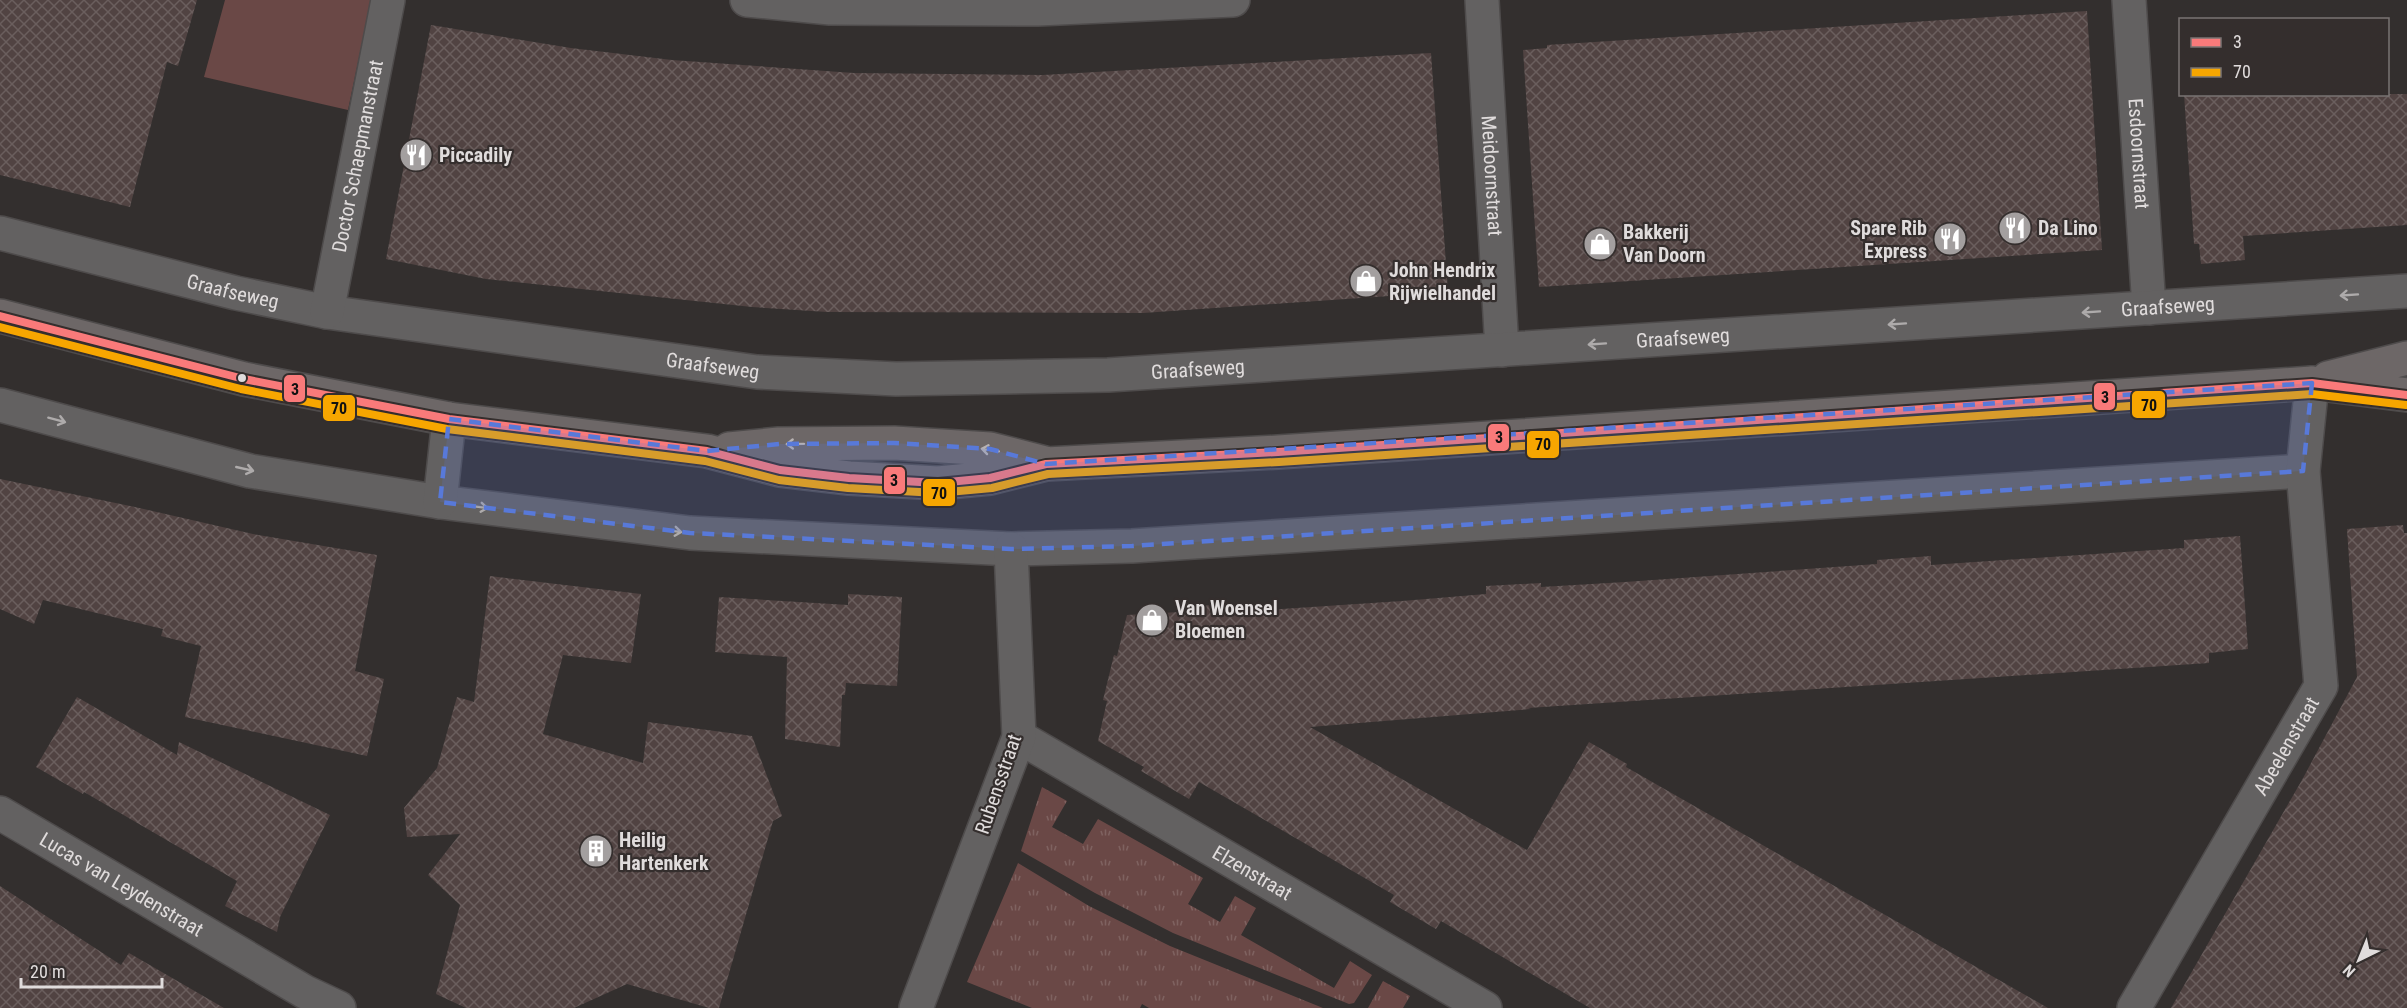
<svg xmlns="http://www.w3.org/2000/svg" width="2407" height="1008" viewBox="0 0 2407 1008" font-family="'Roboto Condensed',sans-serif">
<defs>
<pattern id="grass-tufts" width="24" height="20" patternUnits="userSpaceOnUse" patternTransform="scale(1.5)"><rect width="24" height="20" fill="#6a4846"/><path d="M3 7l-1-3M5 7V3M7 7l1-3M15 17l-1-3M17 17v-4M19 17l1-3" fill="none" stroke="#7f6260"/></pattern>
<pattern id="building-cross-hatch" width="8" height="8" patternUnits="userSpaceOnUse" patternTransform="scale(1.5)"><rect width="8" height="8" fill="#514342"/><path d="M0 0l8 8M0 8l8-8" fill="none" stroke="#6a5e5d"/></pattern>
</defs>
<rect width="100%" height="100%" fill="#332f2e"/>
<!-- grass -->
<path fill="url(#grass-tufts)" d="M 1042,787 L 1067,801 L 1052,827 L 1083,844 L 1098,819 L 1203,878 L 1188,904 L 1220,922 L 1235,896 L 1256,908 L 1241,935 L 1334,988 L 1350,961 L 1372,975 L 1354,1003 L 1349,1004 L 1173,933 L 1095,893 L 1021,851 Z
M 1018,863 L 1089,906 L 1170,946 L 1323,1008 L 1149,1008 L 1142,1004 L 1140,1008 L 1032,1008 L 967,982 Z
M 1383,981 L 1410,996 L 1403,1008 L 1368,1008 Z"/>
<!-- park -->
<path fill="#6a4846" d="M 225,0 L 371,0 L 348,110 L 204,77 Z"/>
<!-- building -->
<path fill="url(#building-cross-hatch)" d="M 0,0 L 197,0 L 178,66 L 167,62 L 130,207 L 0,175 Z
M 2087,11 L 2102,250 L 1539,287 L 1523,50 L 1547,48 L 1547,45 Z
M 431,25 L 571,48 L 672,60 L 854,73 L 1043,75 L 1431,53 L 1448,292 L 1143,313 L 827,312 L 752,307 L 486,279 L 386,259 Z
M 2184,94 L 2407,94 L 2407,225 L 2243,236 L 2245,260 L 2201,264 L 2199,244 L 2194,244 Z
M 0,479 L 135,507 L 253,534 L 377,555 L 355,671 L 384,679 L 367,756 L 185,717 L 201,646 L 161,636 L 163,629 L 43,600 L 34,624 L 0,609 Z
M 2403,525 L 2404,533 L 2407,533 L 2407,1008 L 2171,1008 L 2302,780 L 2357,677 L 2347,529 Z
M 2240,536 L 2248,649 L 2209,653 L 2209,663 L 1528,708 L 1531,709 L 1310,727 L 1527,850 L 1589,742 L 1627,764 L 1626,767 L 2048,1008 L 1590,1008 L 1441,921 L 1436,929 L 1390,902 L 1394,895 L 1199,782 L 1189,799 L 1141,771 L 1144,767 L 1098,741 L 1107,701 L 1103,700 L 1114,655 L 1117,656 L 1127,615 L 1179,612 L 1179,607 L 1234,604 L 1235,612 L 1402,601 L 1486,594 L 1486,586 L 1541,583 L 1541,587 L 1625,582 L 1877,564 L 1877,560 L 1931,556 L 1931,565 L 2184,548 L 2184,540 Z
M 490,576 L 641,594 L 631,663 L 563,655 L 543,734 L 643,763 L 648,722 L 752,736 L 782,816 L 773,821 L 719,1008 L 709,1008 L 627,984 L 574,1008 L 466,1008 L 436,994 L 460,905 L 428,875 L 460,834 L 407,837 L 404,808 L 437,768 L 457,697 L 474,702 Z
M 848,594 L 902,597 L 897,686 L 846,683 L 845,695 L 842,695 L 840,747 L 785,739 L 787,657 L 715,652 L 719,597 L 848,605 Z
M 77,697 L 177,755 L 179,742 L 330,815 L 280,917 L 277,932 L 225,906 L 237,881 L 84,792 L 83,794 L 36,767 Z
M 0,886 L 121,965 L 129,953 L 224,1008 L 0,1008 Z"/>
<g fill="none" stroke-linecap="round" stroke-linejoin="round">
<defs>
<g id="street">
<path d="M 747,0 L 830,8 L 1038,9 L 1233,0"/>
<path id="s1" d="M 1482,0 L 1502,350"/>
<path id="s2" d="M 2129,0 L 2149,308"/>
<path id="s3" d="M 0,233 L 236,293 L 327,312 L 757,372 L 896,379 L 1108,375 L 2407,291"/>
<path id="s4" d="M 327,312 L 388,0"/>
<path d="M 0,405 L 250,471 L 440,502 L 690,533 L 1011,549 L 1132,546 L 2303,471"/>
<path d="M 440,502 L 449,419"/>
<path id="s5" d="M 1019,737 L 1485,1008"/>
<path id="s6" d="M 0,813 L 305,992 L 339,1008"/>
<path d="M 916,1008 L 1019,737 L 1011,549"/>
<path id="s7" d="M 2134,1008 L 2321,686 L 2303,471 L 2312,383"/>
</g>
<path id="secondary" d="M 0,316 L 244,379 L 449,419 L 707,451 L 780,470 L 849,478 L 938,483 L 990,478 L 1046,464 L 1278,452 L 2312,383 L 2407,395
M 2328,378 L 2407,358
M 729,449 L 779,444 L 894,443 L 990,449 L 1045,463"/>
</defs>
<!-- street casing -->
<use href="#street" stroke="#4e4b4b" stroke-width="36"/>
<!-- secondary casing -->
<use href="#secondary" stroke="#4e4b4b" stroke-width="36"/>
<!-- street -->
<use href="#street" stroke="#636161" stroke-width="33"/>
<!-- secondary -->
<use href="#secondary" stroke="#6d6767" stroke-width="33"/>
<defs>
<path id="bus-1" d="M 0,316 L 244,379 L 449,419 L 707,451 L 780,470 L 849,478 L 938,483 L 990,478 L 1046,464 L 1278,452 L 2312,383 L 2407,395"/>
<path id="bus-2" d="M 0,327 L 241,389 L 447,429 L 705,461 L 779,480 L 848,488 L 937,493 L 992,488 L 1048,474 L 1279,462 L 2312,394 L 2406,405"/>
</defs>
<!-- bus-1 casing -->
<use href="#bus-1" stroke="#342e2d" stroke-width="12"/>
<!-- bus-2 casing -->
<use href="#bus-2" stroke="#342e2d" stroke-width="12"/>
<!-- bus-1 -->
<use href="#bus-1" stroke="#f97a7a" stroke-width="8"/>
<!-- bus-2 -->
<use href="#bus-2" stroke="#f7a600" stroke-width="8"/>
</g>
<!-- one-way arrows -->
<defs><path id="oneway-shaft" d="M-6 0H5M1.5-3L5.5 0L1.5 3" fill="none" stroke-width="1.6" stroke-linecap="round" stroke-linejoin="round" transform="scale(1.5)"/></defs>
<g stroke="#aeabab">
<use href="#oneway-shaft" transform="translate(2349 295) rotate(176)"/>
<use href="#oneway-shaft" transform="translate(2091 312) rotate(176)"/>
<use href="#oneway-shaft" transform="translate(1897 324) rotate(176)"/>
<use href="#oneway-shaft" transform="translate(1597 344) rotate(176)"/>
<use href="#oneway-shaft" transform="translate(57 420) rotate(15)"/>
<use href="#oneway-shaft" transform="translate(245 469) rotate(13)"/>
<use href="#oneway-shaft" transform="translate(479 507) rotate(7)"/>
<use href="#oneway-shaft" transform="translate(673 531) rotate(7)"/>
</g>
<g stroke="#b8b3b3">
<use href="#oneway-shaft" transform="translate(795 444) rotate(179)"/>
<use href="#oneway-shaft" transform="translate(990 450) rotate(-171)"/>
</g>
<!-- marked area -->
<path fill="#5879d9" fill-opacity="0.2" stroke="#5879d9" stroke-width="4.5" stroke-dasharray="12 8" stroke-linejoin="round" d="M 2312,383 L 2303,471 L 1132,546 L 1011,549 L 690,533 L 440,502 L 449,419 L 707,451 L 779,444 L 894,443 L 990,449 L 1046,464 Z"/>
<!-- icons -->
<defs>
<symbol id="restaurant-disc" viewBox="-11 -11 22 22"><circle r="9.5" fill="#a39f9f" stroke="#342e2d"/><path d="M-5-6h1v4h1v-4h1v4h1v-4h1v5L-1.5 .5V6h-2V.5L-5-1ZM5-6V6H3V1.5H1.5Q1.5-4 5-6Z" fill="#fff"/></symbol>
<symbol id="shop-disc" viewBox="-11 -11 22 22"><circle r="9.5" fill="#a39f9f" stroke="#342e2d"/><path d="M-5-2.5h2.3a2.7 3.5 0 0 1 5.4 0H5L5.5 6h-11ZM-1.5-2.5h3a1.5 2.3 0 0 0-3 0Z" fill="#fff"/></symbol>
<symbol id="building-disc" viewBox="-11 -11 22 22"><circle r="9.5" fill="#a39f9f" stroke="#342e2d"/><path d="M-4-6H4V6H1V3H-1V6H-4ZM-2.5-4.3h1.7v1.8h-1.7ZM.8-4.3h1.7v1.8H.8ZM-2.5-1h1.7V.8h-1.7ZM.8-1h1.7V.8H.8Z" fill="#fff"/></symbol>
</defs>
<g fill-rule="evenodd">
<use href="#restaurant-disc" x="397" y="136" width="38" height="38"/>
<use href="#restaurant-disc" x="1996" y="209" width="38" height="38"/>
<use href="#restaurant-disc" x="1931" y="220" width="38" height="38"/>
<use href="#shop-disc" x="1581" y="225" width="38" height="38"/>
<use href="#shop-disc" x="1347" y="262" width="38" height="38"/>
<use href="#shop-disc" x="1133" y="601" width="38" height="38"/>
<use href="#building-disc" x="577" y="832" width="38" height="38"/>
</g>
<!-- markers -->
<circle fill="#e0dcdc" stroke="#342e2d" stroke-width="2" cx="242" cy="378" r="5"/>
<g text-anchor="middle" dominant-baseline="central" stroke-width="4.5" stroke-linejoin="round" paint-order="stroke">
<!-- street labels -->
<g font-size="20" fill="#e0dcdc" stroke="#342e2d">
<text stroke="none"><textPath href="#s2" startOffset="154">Esdoornstraat</textPath></text>
<text stroke="none"><textPath href="#s4" startOffset="159">Doctor Schaepmanstraat</textPath></text>
<text stroke="none"><textPath href="#s1" startOffset="176">Meidoornstraat</textPath></text>
<text stroke="none"><textPath href="#s3" startOffset="240">Graafseweg</textPath></text>
<text stroke="none"><textPath href="#s3" startOffset="2184">Graafseweg</textPath></text>
<text stroke="none"><textPath href="#s3" startOffset="1698">Graafseweg</textPath></text>
<text stroke="none"><textPath href="#s3" startOffset="726">Graafseweg</textPath></text>
<text stroke="none"><textPath href="#s3" startOffset="1212">Graafseweg</textPath></text>
<text stroke="none"><textPath href="#s7" startOffset="303">Abeelenstraat</textPath></text>
<text transform="translate(998 784) rotate(-71)">Rubensstraat</text>
<text stroke="none"><textPath href="#s5" startOffset="270">Elzenstraat</textPath></text>
<text stroke="none"><textPath href="#s6" startOffset="141">Lucas van Leydenstraat</textPath></text>
</g>
<!-- poi labels -->
<g font-size="20" font-weight="bold" fill="#e0dcdc" stroke="#342e2d" text-anchor="start">
<text x="439" y="155">Piccadily</text>
<text x="1927" y="228" text-anchor="end">Spare Rib<tspan x="1927" dy="23">Express</tspan></text>
<text x="2038" y="228">Da Lino</text>
<text x="1623" y="232">Bakkerij<tspan x="1623" dy="23">Van Doorn</tspan></text>
<text x="1389" y="270">John Hendrix<tspan x="1389" dy="23">Rijwielhandel</tspan></text>
<text x="1175" y="608">Van Woensel<tspan x="1175" dy="23">Bloemen</tspan></text>
<text x="619" y="840">Heilig<tspan x="619" dy="23">Hartenkerk</tspan></text>
</g>
</g>
<g stroke="#342e2d" stroke-width="2">
<rect x="283" y="374" width="23" height="29" rx="6" fill="#f97a7a"/>
<rect x="2093" y="382" width="23" height="29" rx="6" fill="#f97a7a"/>
<rect x="2131" y="390" width="35" height="29" rx="6" fill="#f7a600"/>
<rect x="322" y="394" width="34" height="28" rx="6" fill="#f7a600"/>
<rect x="1487" y="423" width="23" height="29" rx="6" fill="#f97a7a"/>
<rect x="1526" y="430" width="34" height="29" rx="6" fill="#f7a600"/>
<rect x="883" y="466" width="23" height="29" rx="6" fill="#f97a7a"/>
<rect x="922" y="478" width="34" height="29" rx="6" fill="#f7a600"/>
</g>
<g font-size="16" text-anchor="middle" font-weight="bold" fill="#111">
<text x="295" y="395">3</text>
<text x="2105" y="403">3</text>
<text x="2149" y="411">70</text>
<text x="339" y="414">70</text>
<text x="1499" y="443">3</text>
<text x="1543" y="450">70</text>
<text x="894" y="486">3</text>
<text x="939" y="499">70</text>
</g>
<!-- legend -->
<rect x="2179" y="18" width="210" height="78" fill="#342e2d" stroke="#797473" stroke-width="1.5"/>
<rect x="2191" y="38" width="30" height="9" fill="#f97a7a" stroke="#797473" stroke-width="1.5"/>
<text x="2233" y="48" font-size="18" fill="#e0dcdc">3</text>
<rect x="2191" y="68" width="30" height="9" fill="#f7a600" stroke="#797473" stroke-width="1.5"/>
<text x="2233" y="78" font-size="18" fill="#e0dcdc">70</text>
<!-- north arrow -->
<g transform="translate(2359 960) rotate(223)" stroke="#342e2d" stroke-width="4.5" paint-order="stroke">
<path d="M0-4.5L10 22L0 15L-10 22Z" fill="#e0dcdc"/>
<text y="-9" font-size="16" font-weight="bold" text-anchor="middle" fill="#e0dcdc">N</text>
</g>
<!-- scale -->
<path d="M21 978v9h141v-9" fill="none" stroke="#e0dcdc" stroke-width="3"/>
<text x="30" y="978" font-size="18" fill="#e0dcdc" stroke="#342e2d" stroke-width="4.5" paint-order="stroke">20 m</text>
</svg>
